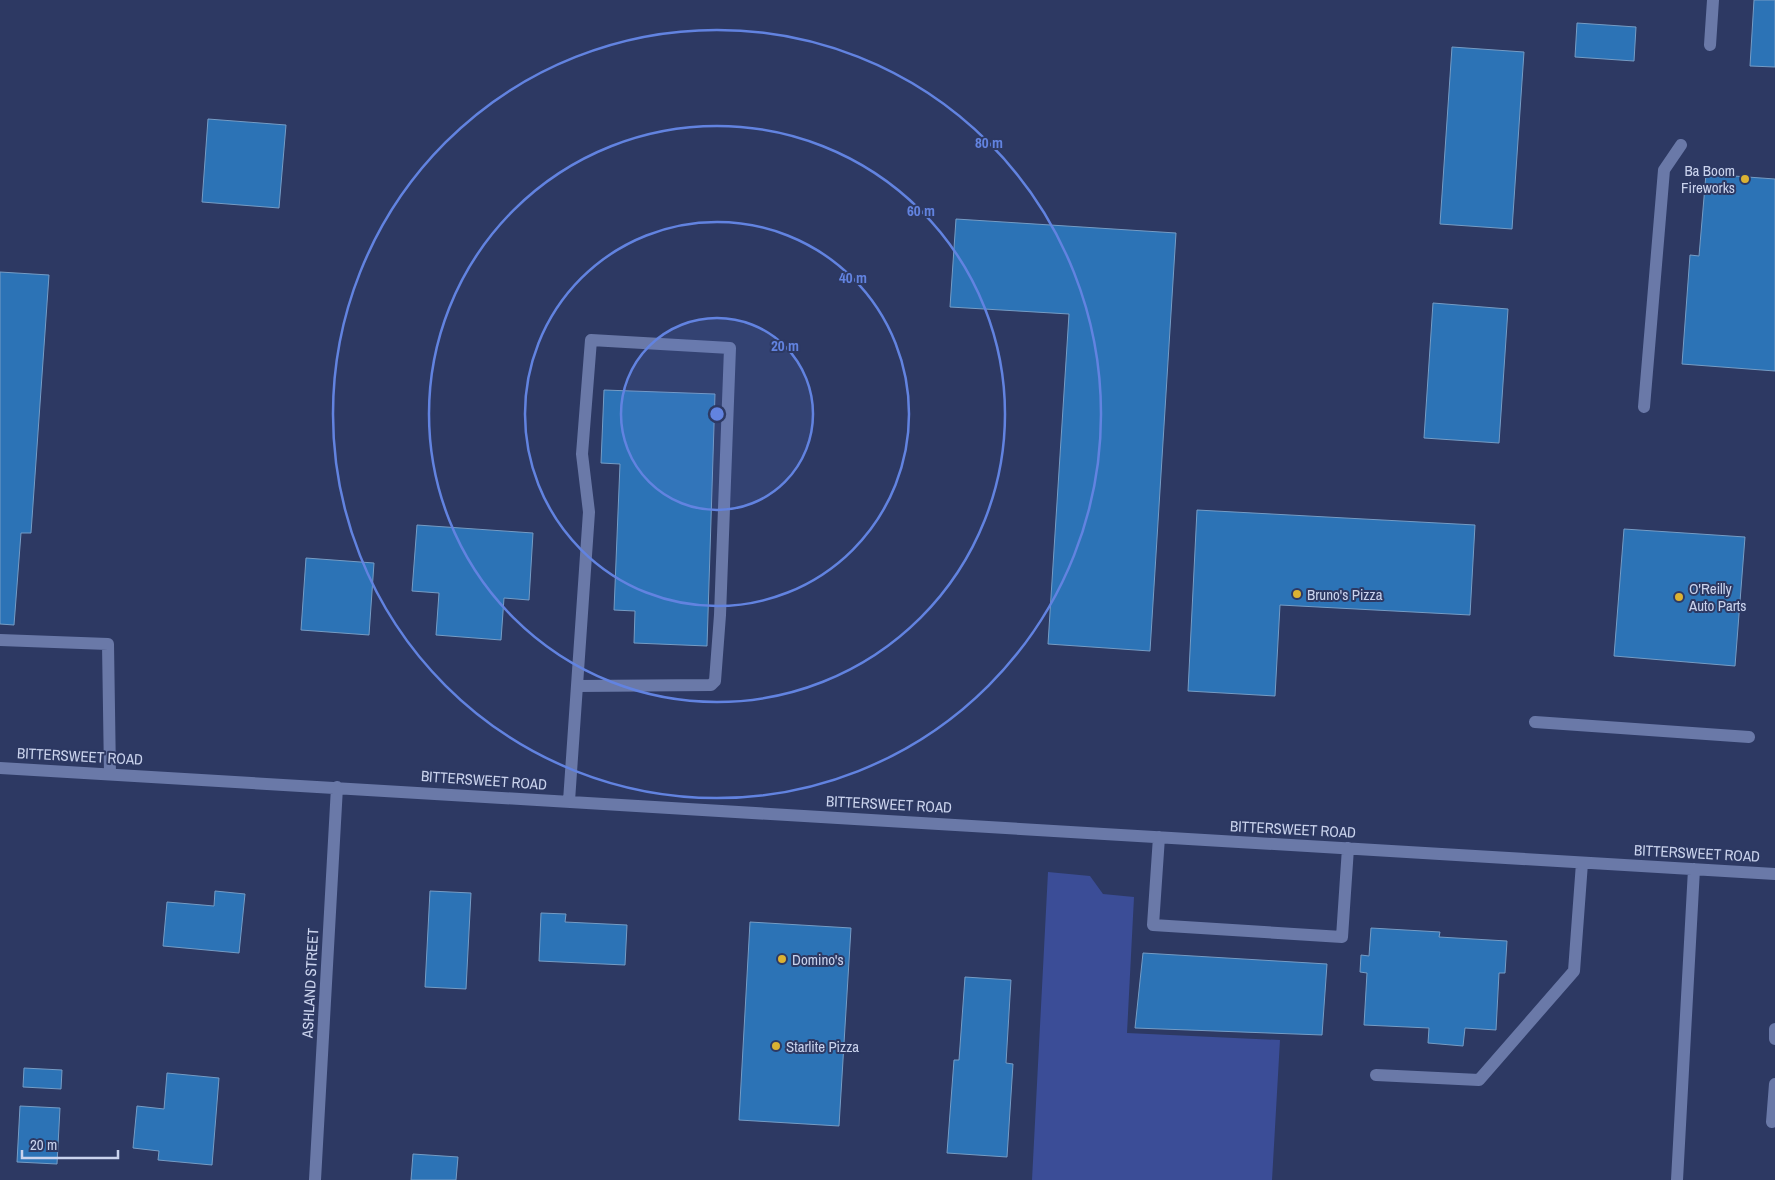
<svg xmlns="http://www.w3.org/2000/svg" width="1775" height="1180" viewBox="0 0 1775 1180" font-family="'Archivo Narrow',sans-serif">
<rect width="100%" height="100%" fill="#2d3963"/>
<!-- green -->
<path fill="#3b4d97" d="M 1048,872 L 1090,876 L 1103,894 L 1134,897 L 1127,1033 L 1280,1040 L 1272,1180 L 1032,1180 Z"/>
<!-- building -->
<path fill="#2c73b6" stroke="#759cc5" d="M 1754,0 L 1775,0 L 1775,67 L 1750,66 Z
M 1577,23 L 1636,27 L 1634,61 L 1575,57 Z
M 1452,47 L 1524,52 L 1512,229 L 1440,224 Z
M 208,119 L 286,125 L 279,208 L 202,202 Z
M 1706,174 L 1775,179 L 1775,371 L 1682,364 L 1690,255 L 1699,256 Z
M 956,219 L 1176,233 L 1150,651 L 1048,644 L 1069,314 L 950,307 Z
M 0,272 L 49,275 L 31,533 L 21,533 L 14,625 L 0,624 Z
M 1433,303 L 1508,309 L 1499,443 L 1424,438 Z
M 604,390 L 715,394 L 707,646 L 634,643 L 635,611 L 614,610 L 620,464 L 601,463 Z
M 1197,510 L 1475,525 L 1470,615 L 1280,605 L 1275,696 L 1188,691 Z
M 417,525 L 533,533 L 529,600 L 504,598 L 501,640 L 436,635 L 439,593 L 412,591 Z
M 1624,529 L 1745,537 L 1735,666 L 1614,656 Z
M 306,558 L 374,563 L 369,635 L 301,630 Z
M 215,891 L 245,894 L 239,953 L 163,946 L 167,902 L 214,906 Z
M 430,891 L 471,893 L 466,989 L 425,987 Z
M 541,913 L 566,914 L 565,922 L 627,925 L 625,965 L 539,961 Z
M 750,922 L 851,928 L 839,1126 L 739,1120 Z
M 1371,928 L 1440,932 L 1439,937 L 1507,941 L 1505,973 L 1499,973 L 1496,1030 L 1465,1028 L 1463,1046 L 1428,1043 L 1429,1028 L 1364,1025 L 1367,973 L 1360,972 L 1361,955 L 1369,956 Z
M 1143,953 L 1327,964 L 1322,1035 L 1135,1028 Z
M 965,977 L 1011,980 L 1006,1063 L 1013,1064 L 1007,1157 L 947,1153 L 954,1060 L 959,1060 Z
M 24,1068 L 62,1070 L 61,1089 L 23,1087 Z
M 167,1073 L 219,1078 L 212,1165 L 158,1160 L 159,1151 L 133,1148 L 137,1106 L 164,1109 Z
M 20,1106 L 60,1108 L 57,1164 L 17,1162 Z
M 413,1154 L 458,1157 L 456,1180 L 411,1180 Z"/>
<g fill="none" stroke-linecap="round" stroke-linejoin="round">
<!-- minor -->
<path stroke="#6a79a8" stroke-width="12" d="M 1710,45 L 1713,0
M 1644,407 L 1664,170 L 1681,145
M 0,640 L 108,644 L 110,774
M 1535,722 L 1749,737
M 0,768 L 1775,874
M 569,801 L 589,512 L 582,454 L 591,340 L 730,348 L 720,615 L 715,681 L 711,685 L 578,686
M 1159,837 L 1153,925 L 1342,937 L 1348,848
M 1775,1029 L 1775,1039
M 1376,1075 L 1479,1080 L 1574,971 L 1582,863
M 1772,1122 L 1775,1084
M 315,1180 L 337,787
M 1677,1180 L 1694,869"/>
</g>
<!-- distance rings -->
<circle cx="717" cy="414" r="96" fill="#6283e0" fill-opacity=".12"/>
<g fill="none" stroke="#6283e0" stroke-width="2.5">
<circle cx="717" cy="414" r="96"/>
<circle cx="717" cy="414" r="192"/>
<circle cx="717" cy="414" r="288"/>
<circle cx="717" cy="414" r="384"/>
</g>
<!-- markers -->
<g fill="#dbb233" stroke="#2d3963" stroke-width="2">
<circle cx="1745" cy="179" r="5"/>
<circle cx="1297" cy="594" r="5"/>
<circle cx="1679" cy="597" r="5"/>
<circle cx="782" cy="959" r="5"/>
<circle cx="776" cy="1046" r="5"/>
</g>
<g text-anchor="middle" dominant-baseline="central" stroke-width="4" stroke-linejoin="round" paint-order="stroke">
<!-- poi labels -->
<g font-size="15" fill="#cad3ed" stroke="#2d3963" text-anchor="start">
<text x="1735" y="170" text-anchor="end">Ba Boom<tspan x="1735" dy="17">Fireworks</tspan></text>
<text x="1689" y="588">O'Reilly<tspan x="1689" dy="17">Auto Parts</tspan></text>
<text x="1307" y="594">Bruno's Pizza</text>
<text x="792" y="959">Domino's</text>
<text x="786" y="1046">Starlite Pizza</text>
</g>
<!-- street labels -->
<g font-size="15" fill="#cad3ed" stroke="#2d3963">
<text transform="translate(80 756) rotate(3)">BITTERSWEET ROAD</text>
<text transform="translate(484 780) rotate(4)">BITTERSWEET ROAD</text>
<text transform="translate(889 804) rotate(3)">BITTERSWEET ROAD</text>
<text transform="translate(1293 829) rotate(3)">BITTERSWEET ROAD</text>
<text transform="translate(1697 853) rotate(3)">BITTERSWEET ROAD</text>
<text transform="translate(310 983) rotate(-87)">ASHLAND STREET</text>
</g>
</g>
<circle cx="717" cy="414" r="8" fill="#6283e0" stroke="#2d3963" stroke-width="2.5"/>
<g font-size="15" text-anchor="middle" font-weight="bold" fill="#6283e0" stroke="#2d3963" stroke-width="4" stroke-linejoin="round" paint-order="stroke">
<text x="989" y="148">80 m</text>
<text x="921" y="216">60 m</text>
<text x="853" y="283">40 m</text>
<text x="785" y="351">20 m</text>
</g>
<!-- scale -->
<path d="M22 1150v8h96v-8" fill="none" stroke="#cad3ed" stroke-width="2.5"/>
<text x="30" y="1150" font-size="15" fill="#cad3ed" stroke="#2d3963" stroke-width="4" paint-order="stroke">20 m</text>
</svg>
